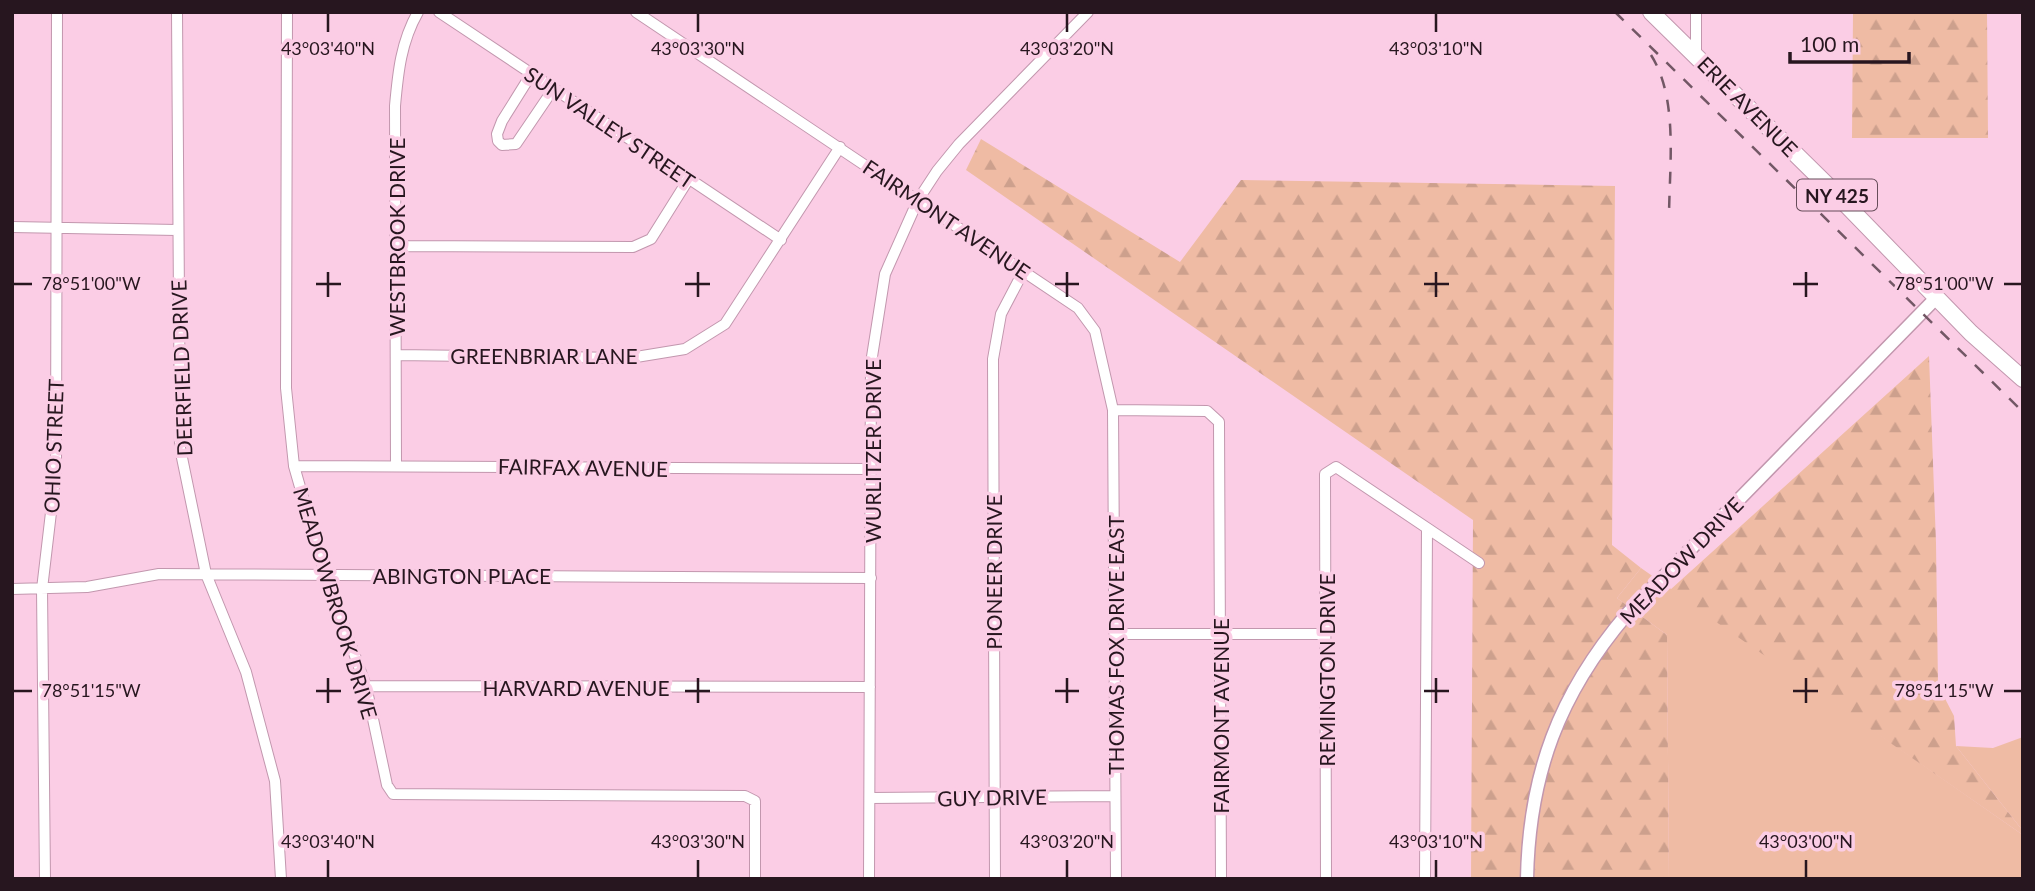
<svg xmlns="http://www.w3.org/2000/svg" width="2035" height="891" viewBox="0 0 2035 891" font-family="Lato,sans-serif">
<defs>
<pattern id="forest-firs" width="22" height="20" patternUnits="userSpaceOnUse" patternTransform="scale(1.75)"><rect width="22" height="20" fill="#efbba4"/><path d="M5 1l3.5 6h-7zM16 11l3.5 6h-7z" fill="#cda08d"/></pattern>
</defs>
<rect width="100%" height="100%" fill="#fbcde5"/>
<!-- grass -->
<path fill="#efbba4" d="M 1641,568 L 2023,835 L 2023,879 L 1669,879 L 1667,635 L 1617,598 Z
M 2023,737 L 2023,831 L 1956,746 L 1993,748 Z"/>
<!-- forest -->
<path fill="url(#forest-firs)" d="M 1853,12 L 1987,12 L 1988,138 L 1852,138 Z
M 981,139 L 1180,262 L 1241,180 L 1615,186 L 1612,545 L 1641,568 L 1617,598 L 1667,635 L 1669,879 L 1471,879 L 1473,520 L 966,170 Z
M 1929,356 L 1936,543 L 1938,685 L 1954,716 L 1956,746 L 2023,831 L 2023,835 L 1670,590 Z"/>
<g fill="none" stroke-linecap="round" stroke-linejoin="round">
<defs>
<path id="minor" d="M 177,12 L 180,448 L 206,574 L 246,672 L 275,781 L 281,879
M 287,12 L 286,388 L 294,466 L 325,574 L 366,686 L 387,785 L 393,794 L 745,796 L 755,801 L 755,879
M 439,12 L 781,240
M 636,12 L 1078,308 L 1095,331 L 1113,410 L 1116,879
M 1696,12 L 1696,55
M 532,73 L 502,121 L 497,134 L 498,141 L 502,145 L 516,144 L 554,88
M 12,227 L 177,230
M 396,246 L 633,247 L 651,239 L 688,180
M 396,355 L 630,358 L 685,349 L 725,324 L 840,147
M 1113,410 L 1207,411 L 1219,422 L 1221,879
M 396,465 L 395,106 C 398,72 401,42 418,12
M 294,466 L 872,469
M 1427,528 L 1479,563
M 12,589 L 87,587 L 159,574 L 871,578
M 1115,634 L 1326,634
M 366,686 L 870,687
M 870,798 L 1115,796
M 45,879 L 42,589 L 56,470 L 57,12
M 869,879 L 871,363 L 885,274 L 918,200 L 937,171 L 959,144 L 1088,12
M 995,879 L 993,359 L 1001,314 L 1023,272
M 1326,879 L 1325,474 L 1336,467 L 1427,528 L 1425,879"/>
<path id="tertiary" d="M 1527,879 C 1529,774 1559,694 1627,614 L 1936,298"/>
<path id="primary" d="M 1651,12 L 1826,184 L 1971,333 L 2023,379"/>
</defs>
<!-- minor casing -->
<use href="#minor" stroke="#c297ae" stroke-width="12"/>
<!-- tertiary casing -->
<use href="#tertiary" stroke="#c297ae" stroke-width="15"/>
<!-- primary casing -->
<use href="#primary" stroke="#c297ae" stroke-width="18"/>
<!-- minor -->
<use href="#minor" stroke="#fff" stroke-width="10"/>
<!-- tertiary -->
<use href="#tertiary" stroke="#fff" stroke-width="12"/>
<!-- primary -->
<use href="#primary" stroke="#fff" stroke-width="16"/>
<!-- rail -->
<path stroke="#725765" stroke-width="2.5" stroke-dasharray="12 12" stroke-linecap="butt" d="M 1615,12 L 2023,412
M 1651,55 C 1679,99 1669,168 1669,219"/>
</g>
<!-- ticks -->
<path fill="none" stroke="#27161f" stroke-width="2.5" d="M 328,14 L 328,32M 698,14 L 698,32M 1067,14 L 1067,32M 1436,14 L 1436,32M 328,272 L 328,297M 698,272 L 698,297M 1067,272 L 1067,297M 1436,272 L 1436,297M 1806,272 L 1806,297M 14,284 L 32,284M 316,284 L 341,284M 685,284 L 710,284M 1055,284 L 1079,284M 1424,284 L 1449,284M 1793,284 L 1818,284M 2004,284 L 2021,284M 328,678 L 328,703M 698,678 L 698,703M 1067,678 L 1067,703M 1436,678 L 1436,703M 1806,678 L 1806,703M 14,691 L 32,691M 316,691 L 341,691M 685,691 L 710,691M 1055,691 L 1079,691M 1424,691 L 1449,691M 1793,691 L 1818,691M 2004,691 L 2021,691M 328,860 L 328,877M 698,860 L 698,877M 1067,860 L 1067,877M 1436,860 L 1436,877M 1806,860 L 1806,877"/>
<g text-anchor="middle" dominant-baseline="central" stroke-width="7" stroke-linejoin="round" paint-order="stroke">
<!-- shield labels -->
<rect fill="#fbcde5" stroke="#674d5a" stroke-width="2" x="1797" y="179.5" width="80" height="31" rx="5"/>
<g font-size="19" font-weight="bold" fill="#27161f">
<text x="1837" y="195">NY 425</text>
</g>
<!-- street labels -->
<g font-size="21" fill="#27161f" stroke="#fbcde5">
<text transform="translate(1748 106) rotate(45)">ERIE AVENUE</text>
<text transform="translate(610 127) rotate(34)">SUN VALLEY STREET</text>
<text transform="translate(947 219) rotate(34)">FAIRMONT AVENUE</text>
<text transform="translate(396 237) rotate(-90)">WESTBROOK DRIVE</text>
<text x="544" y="355">GREENBRIAR LANE</text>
<text transform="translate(181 368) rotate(-92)">DEERFIELD DRIVE</text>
<text transform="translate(53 446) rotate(-88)">OHIO STREET</text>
<text transform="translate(872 451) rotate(-90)">WURLITZER DRIVE</text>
<text transform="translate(583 467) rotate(1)">FAIRFAX AVENUE</text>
<text transform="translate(1681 560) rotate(-46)">MEADOW DRIVE</text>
<text transform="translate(993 572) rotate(-90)">PIONEER DRIVE</text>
<text x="462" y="575">ABINGTON PLACE</text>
<text transform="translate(336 603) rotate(73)">MEADOWBROOK DRIVE</text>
<text transform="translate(1115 645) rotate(-90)">THOMAS FOX DRIVE EAST</text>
<text transform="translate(1326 670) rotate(-90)">REMINGTON DRIVE</text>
<text x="576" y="687">HARVARD AVENUE</text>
<text transform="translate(1220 716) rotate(-90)">FAIRMONT AVENUE</text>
<text transform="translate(992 797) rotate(-1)">GUY DRIVE</text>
</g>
</g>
<g font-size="18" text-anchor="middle" fill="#27161f" stroke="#fbcde5" stroke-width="7" stroke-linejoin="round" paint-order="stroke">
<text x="328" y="55">43°03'40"N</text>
<text x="698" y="55">43°03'30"N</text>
<text x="1067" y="55">43°03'20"N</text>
<text x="1436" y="55">43°03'10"N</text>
<text x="1944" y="290">78°51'00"W</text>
<text x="91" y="290">78°51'00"W</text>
<text x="1944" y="697">78°51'15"W</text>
<text x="91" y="697">78°51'15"W</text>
<text x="328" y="848">43°03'40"N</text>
<text x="698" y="848">43°03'30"N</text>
<text x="1067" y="848">43°03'20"N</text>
<text x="1436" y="848">43°03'10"N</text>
<text x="1806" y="848">43°03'00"N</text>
</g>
<!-- border -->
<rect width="2035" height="891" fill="none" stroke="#27161f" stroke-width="28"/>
<!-- scale -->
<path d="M1790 52v10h119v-10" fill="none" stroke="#27161f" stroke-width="3.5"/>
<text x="1800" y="52" font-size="21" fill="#27161f" stroke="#fbcde5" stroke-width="5" paint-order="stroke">100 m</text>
</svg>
